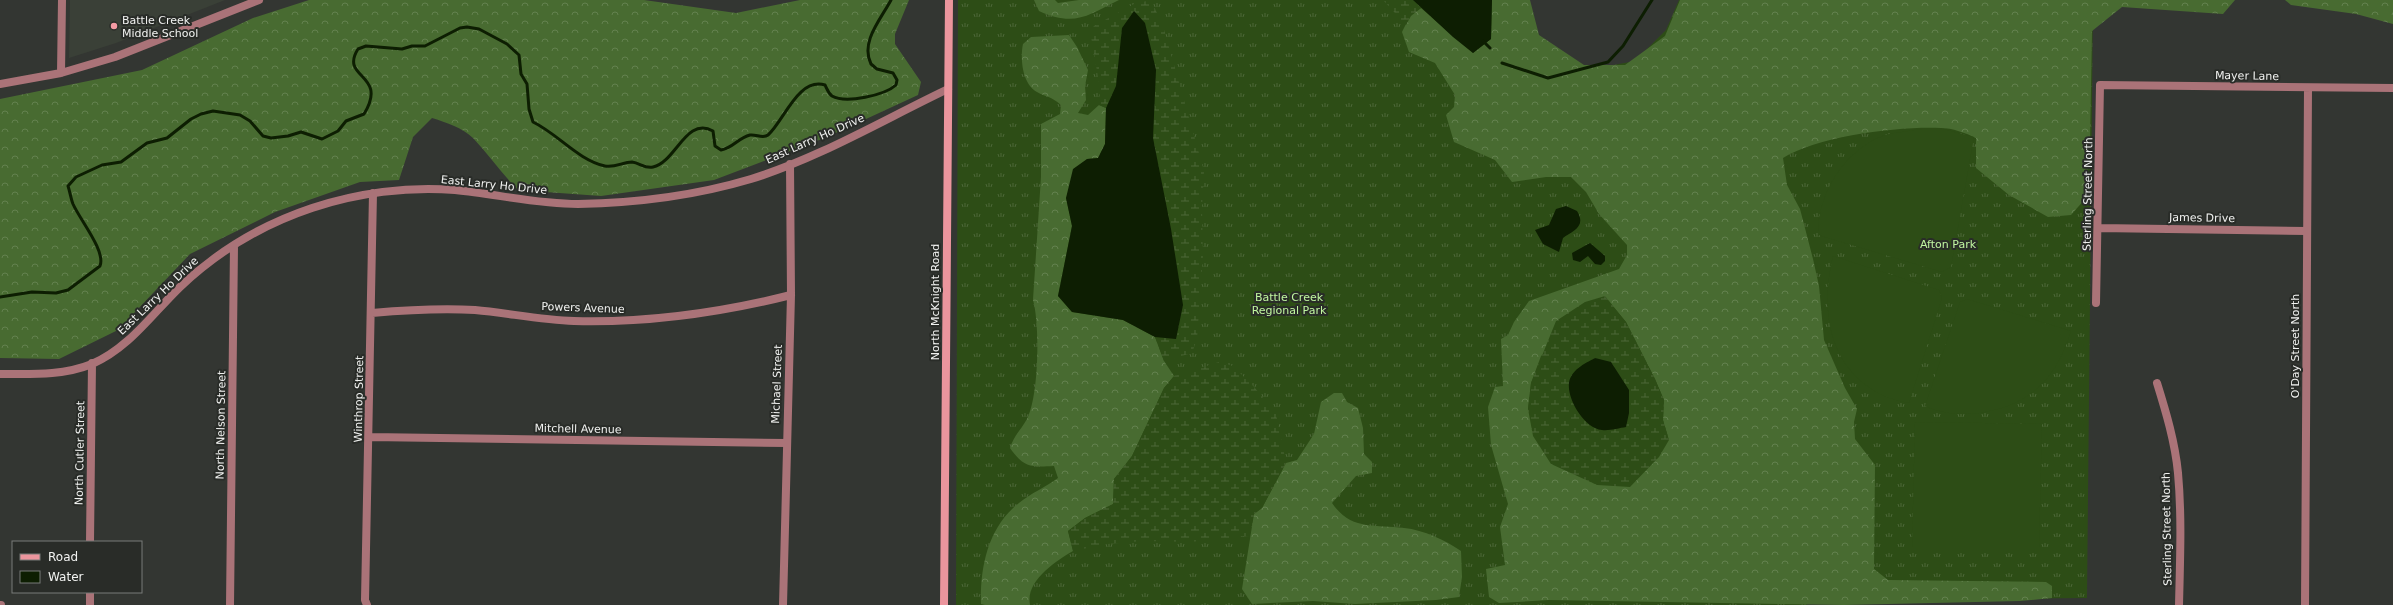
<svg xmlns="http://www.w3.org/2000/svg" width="2393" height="605" viewBox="0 0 2393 605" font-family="'DejaVu Sans',sans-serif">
<defs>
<pattern id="grass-tufts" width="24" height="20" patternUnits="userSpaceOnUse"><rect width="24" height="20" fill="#2d4d16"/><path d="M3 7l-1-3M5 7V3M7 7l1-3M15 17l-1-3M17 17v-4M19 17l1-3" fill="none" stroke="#4c6738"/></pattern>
<pattern id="forest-crowns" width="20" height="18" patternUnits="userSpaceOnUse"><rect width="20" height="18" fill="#486b31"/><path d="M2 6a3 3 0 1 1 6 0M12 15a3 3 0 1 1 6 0" fill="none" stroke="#63814f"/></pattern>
<pattern id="wetland-marsh" width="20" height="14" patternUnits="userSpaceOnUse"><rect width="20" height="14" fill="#2d4d16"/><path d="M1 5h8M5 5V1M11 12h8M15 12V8" fill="none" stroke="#4c6738"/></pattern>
</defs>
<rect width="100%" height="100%" fill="#333632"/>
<!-- built -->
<path fill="#3a4037" d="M 70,0 L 225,0 L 116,43 L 69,58 Z"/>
<!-- grass -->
<path fill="url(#grass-tufts)" d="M 958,0 L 1525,0 L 1524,31 L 1549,53 L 1592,69 L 1635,61 L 1666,30 L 1679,0 L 2093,0 L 2087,598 L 1807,600 L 1807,605 L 956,605 Z"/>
<!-- forest -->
<path fill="url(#forest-crowns)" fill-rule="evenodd" d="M 309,0 L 644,0 L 736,13 L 800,0 L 909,0 L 895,34 L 895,44 L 921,82 L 918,95 L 827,137 L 714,180 L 601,196 L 518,190 C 502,174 489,155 473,138 C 463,128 445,122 432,118 L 413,137 L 399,180 L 360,182 L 275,212 L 190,254 L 118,330 L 59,359 L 0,358 L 0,99 L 142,70 L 253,18 Z
M 1034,0 L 1055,0 L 1058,3 L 1079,0 L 1119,0 C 1087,16 1074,27 1039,11 Z
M 1492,0 L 1530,0 L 1539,35 L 1584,65 L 1625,65 L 1665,36 L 1680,0 L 2235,0 L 2223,14 L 2122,7 L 2092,31 L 2090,143 L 2085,199 L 2071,215 L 2048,217 L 2009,195 L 1976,168 L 1976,138 C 1966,133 1952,128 1941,128 C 1899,126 1818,136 1783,158 L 1787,185 L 1800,209 L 1813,259 L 1819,286 L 1824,340 L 1845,388 L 1857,409 L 1854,422 L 1855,439 L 1875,465 L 1874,569 L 1888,580 L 2046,582 L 2052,586 L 2052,598 L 2020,601 L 1844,605 L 1549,600 L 1499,603 L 1489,597 L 1486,569 L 1505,565 L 1500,527 L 1508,504 L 1491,445 L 1488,407 L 1495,387 L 1503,386 L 1501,339 L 1508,335 L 1514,322 L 1529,301 L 1619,269 L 1627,255 L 1627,245 L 1599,214 L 1586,192 L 1571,177 L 1546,177 L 1512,182 L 1495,160 L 1454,142 L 1446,115 L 1454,107 L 1455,95 L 1435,63 L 1409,52 L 1402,32 L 1410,16 L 1421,8 L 1473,53 L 1491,39 ZM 1605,297 L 1626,322 L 1655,379 L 1664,400 L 1663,420 L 1669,440 L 1528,409 L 1531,383 L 1541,356 Z
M 2285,0 L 2393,0 L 2393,24 L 2356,14 L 2291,5 Z
M 1069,35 L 1077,47 L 1088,70 L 1085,86 L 1086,100 L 1078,113 L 1088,115 L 1099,105 L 1106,108 L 1105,144 L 1098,158 L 1087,159 L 1066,198 L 1072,226 L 1058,296 L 1072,312 L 1123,320 L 1155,337 L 1164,361 L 1174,376 L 1164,388 L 1132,456 L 1114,479 L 1113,504 L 1085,518 L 1068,531 L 1073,551 C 1056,561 1025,581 1030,605 L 985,605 L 981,604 C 980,567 988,527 1019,503 C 1031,493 1046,487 1058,478 L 1054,466 C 1031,467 1024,468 1010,448 C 1014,435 1021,430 1027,419 C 1039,396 1040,324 1033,300 L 1041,177 L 1041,124 L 1060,114 L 1061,105 C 1051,96 1046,97 1037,92 C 1022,84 1020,58 1023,44 L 1031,37 Z
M 1334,393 L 1342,393 L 1347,402 L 1358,408 L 1363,428 L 1364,454 L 1372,462 L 1372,473 L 1356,476 L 1332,503 C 1351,531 1374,524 1404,528 C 1424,530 1445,540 1461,551 L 1462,577 L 1459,597 L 1436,600 L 1355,604 L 1313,601 L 1252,604 L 1242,589 L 1254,514 L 1262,508 L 1286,463 L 1297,460 L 1314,434 L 1321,402 Z"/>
<!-- wetland -->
<path fill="url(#wetland-marsh)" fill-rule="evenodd" d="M 1151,0 L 1163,26 L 1204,171 L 1202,208 L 1203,256 L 1197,339 L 1192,353 L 1164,361 L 1155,337 L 1176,339 L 1183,305 L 1171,229 L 1153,138 L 1156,70 L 1122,28 L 1116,86 L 1106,108 L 1099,105 L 1100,88 L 1090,31 L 1094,26 L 1134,4 Z
M 1383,0 L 1413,0 L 1421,8 L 1411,16 L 1406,25 Z
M 1605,296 L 1626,322 L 1655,379 L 1664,400 L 1663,420 L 1669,440 L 1659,457 L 1630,487 L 1597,485 L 1551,464 L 1533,436 L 1528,409 L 1531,383 L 1556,321 L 1585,302 ZM 1611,362 L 1629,390 L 1629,413 Z
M 1219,362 L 1233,366 L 1255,388 L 1276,414 L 1286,463 L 1262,508 L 1254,514 L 1249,536 L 1190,542 L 1144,541 L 1107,544 L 1073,551 L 1068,531 L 1085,518 L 1113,504 L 1114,479 L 1132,456 L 1164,388 L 1174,376 Z"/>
<!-- pitch -->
<path fill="#2d4d16" d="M 1922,129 L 1943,129 L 1974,137 L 1951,267 L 1942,272 L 1818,235 C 1817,194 1845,149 1885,135 C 1897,132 1910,131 1922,129 Z
M 1833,256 L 1939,290 L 1942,298 L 1909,403 C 1900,401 1890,399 1882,395 C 1828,368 1820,310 1833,256 Z
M 1967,299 L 2071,331 C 2056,379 2030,406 1979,413 C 1959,415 1943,414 1925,406 L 1960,302 Z
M 1915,422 L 2042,424 L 2039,548 L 1912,548 Z"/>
<!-- water -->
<path fill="#0d1e02" d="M 1413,0 L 1492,0 L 1491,39 L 1473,53 L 1453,37 Z
M 1134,11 L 1145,23 L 1156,70 L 1153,138 L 1171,229 L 1183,305 L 1176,339 L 1155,337 L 1123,320 L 1072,312 L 1058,296 L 1072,226 L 1066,198 L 1073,169 L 1087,159 L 1098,158 L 1105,144 L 1106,108 L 1116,86 L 1122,28 Z
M 1566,206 L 1577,211 C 1587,227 1572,231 1563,238 L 1559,252 L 1543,244 L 1535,230 L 1549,225 L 1556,209 Z
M 1590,243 L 1605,256 L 1605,261 L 1601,265 L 1595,264 L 1588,256 L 1580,262 L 1573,260 L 1572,253 Z
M 1595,358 L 1611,362 L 1629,390 L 1629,413 L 1626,427 C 1619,428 1609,431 1602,430 C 1584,428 1567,399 1569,383 C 1571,370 1584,364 1595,358 Z"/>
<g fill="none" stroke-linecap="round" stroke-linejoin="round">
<!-- stream -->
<path stroke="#0d1e02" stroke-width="3" d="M 1483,41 L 1490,48
M 1502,63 L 1548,78 L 1608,62 L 1623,46 L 1652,0
M 0,297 L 32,292 L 56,293 L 68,290 L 100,266 C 106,251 80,220 73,204 C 71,199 70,192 68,186 L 76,177 L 102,165 L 121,162 L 147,143 L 167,138 L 191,119 L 201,114 L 213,111 L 240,115 L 250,121 L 263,136 L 271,138 L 288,136 L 301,132 L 322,139 L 338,131 L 346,121 L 364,114 C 389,73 339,79 358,49 L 366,46 L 402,49 L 412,46 L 425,46 L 460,28 L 467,27 L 479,29 L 507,44 L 519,55 L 521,74 L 527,84 L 529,109 L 533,122 C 558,134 578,160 605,166 C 615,168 623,162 632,162 C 640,163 645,169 653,167 C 676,162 686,116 713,131 L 715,146 L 721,150 C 733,148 738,138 750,135 C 756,134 763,139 768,135 C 784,121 798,77 825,85 C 827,89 828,93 832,96 C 846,104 885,95 896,85 L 897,80 L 893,73 L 877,69 L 871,64 C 860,42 881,19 891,0"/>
<!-- minor -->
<path stroke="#aa7378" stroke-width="8" d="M 61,73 L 62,0
M 0,84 L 61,73 L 115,57 L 259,0
M 2099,228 L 2306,231
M 2096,303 L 2100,85 L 2393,88
M 372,313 C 406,310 440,308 475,310 C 508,313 541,320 574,321 C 649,323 719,313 791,295
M 0,374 C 31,374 62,376 92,364 C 129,348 152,314 180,287 C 218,251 264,224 312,208 C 357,193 408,186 455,190 C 496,194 536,204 578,204 C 637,203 694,196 751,179 C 819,158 883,120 948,89
M 2157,383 C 2166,412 2175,442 2178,473 C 2182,517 2180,561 2179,605
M 370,437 L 786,443
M 90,542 L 92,363
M 90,605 L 90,592
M 230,605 L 234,246
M 367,605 L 365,600 L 373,193
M 783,605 L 791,295 L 790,164
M 2305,605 L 2308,88"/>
<!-- tertiary -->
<path stroke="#aa7378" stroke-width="8" d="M 0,605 L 1,605"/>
<!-- secondary -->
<path stroke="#eb959d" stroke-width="8" d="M 944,605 L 949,0"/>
</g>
<!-- markers -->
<circle fill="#f49aa3" stroke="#292c28" stroke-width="1.5" cx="114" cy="26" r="4"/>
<g text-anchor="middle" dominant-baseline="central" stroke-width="4" stroke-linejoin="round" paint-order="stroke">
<!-- poi labels -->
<g font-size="11" fill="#f1f2f0" stroke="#292c28" text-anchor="start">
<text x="122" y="20">Battle Creek<tspan x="122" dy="13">Middle School</tspan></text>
</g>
<!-- street labels -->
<g font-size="11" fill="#f1f2f0" stroke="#292c28">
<text transform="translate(2247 76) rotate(1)">Mayer Lane</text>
<text transform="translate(815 139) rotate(-24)">East Larry Ho Drive</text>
<text transform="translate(494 185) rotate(6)">East Larry Ho Drive</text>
<text transform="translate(2088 194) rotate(-89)">Sterling Street North</text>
<text transform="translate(2202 218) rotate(1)">James Drive</text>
<text transform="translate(158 296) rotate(-44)">East Larry Ho Drive</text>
<text transform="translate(935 302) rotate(-90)">North McKnight Road</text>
<text transform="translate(583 308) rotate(2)">Powers Avenue</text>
<text transform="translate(2295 346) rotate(-90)">O'Day Street North</text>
<text transform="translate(777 384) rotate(-88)">Michael Street</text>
<text transform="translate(359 399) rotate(-89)">Winthrop Street</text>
<text transform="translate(221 425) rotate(-89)">North Nelson Street</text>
<text transform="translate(578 429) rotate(1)">Mitchell Avenue</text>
<text transform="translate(80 453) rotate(-89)">North Cutler Street</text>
<text transform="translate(2167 529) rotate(-91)">Sterling Street North</text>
</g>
<!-- park labels -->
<g font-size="11" fill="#c0f6a0" stroke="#292c28">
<text x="1948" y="244">Afton Park</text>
<text x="1289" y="297">Battle Creek<tspan x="1289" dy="13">Regional Park</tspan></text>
</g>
</g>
<!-- legend -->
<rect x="12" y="541" width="130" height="52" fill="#292c28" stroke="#797b78"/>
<rect x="20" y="554" width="20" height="6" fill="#eb959d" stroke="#797b78"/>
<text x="48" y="561" font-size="12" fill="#f1f2f0">Road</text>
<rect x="20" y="571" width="20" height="12" fill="#0d1e02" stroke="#797b78"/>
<text x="48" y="581" font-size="12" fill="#f1f2f0">Water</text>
</svg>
